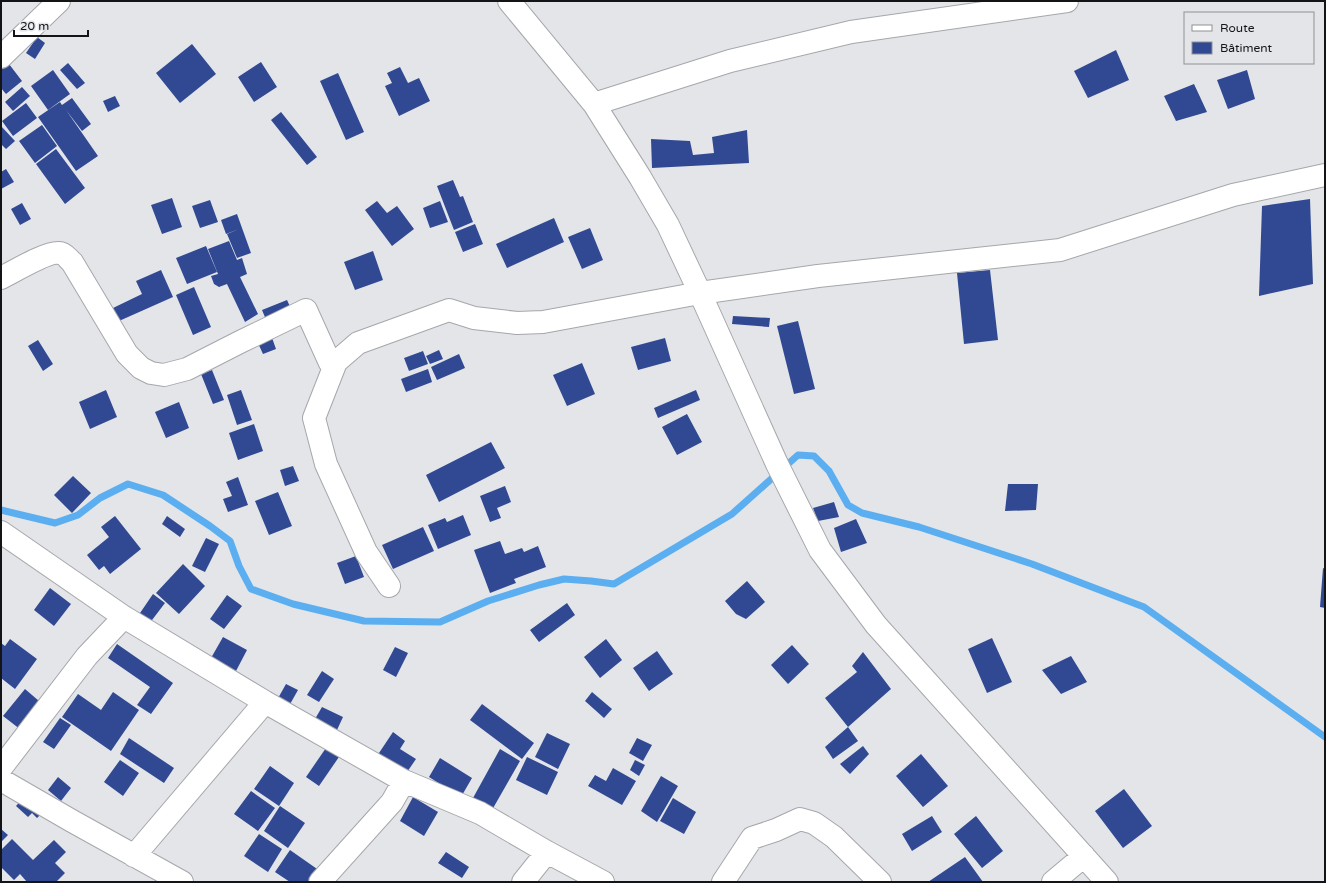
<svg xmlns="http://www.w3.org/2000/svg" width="1326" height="883" viewBox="0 0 1326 883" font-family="'Varela Round',sans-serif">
<rect width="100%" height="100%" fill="#e3e5e9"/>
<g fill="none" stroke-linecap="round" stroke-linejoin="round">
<!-- stream -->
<path stroke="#5baeef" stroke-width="7" d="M 1,510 L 55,523 L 78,515 L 100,498 L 128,484 L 163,495 L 210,526 L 230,541 L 239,566 L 251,589 L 293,604 L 364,621 L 440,622 L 488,601 L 539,585 L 564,579 L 591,581 L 614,584 L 732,514 L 798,455 L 814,456 L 829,471 L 848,505 L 862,513 L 919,527 L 1032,564 L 1144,607 L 1325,737"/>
</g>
<!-- building -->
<path fill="#314993" d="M 37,37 L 45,43 L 35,59 L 26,53 Z
M 192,44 L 216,74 L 180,103 L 156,73 Z
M 1116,50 L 1129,80 L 1088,98 L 1074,71 Z
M 261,62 L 277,87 L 254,102 L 238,77 Z
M 68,63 L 85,83 L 77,89 L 60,70 Z
M 9,64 L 22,81 L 6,94 L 1,88 L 1,70 Z
M 400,67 L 408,83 L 419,78 L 430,101 L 399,116 L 385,86 L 392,83 L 387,73 Z
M 53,70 L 70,94 L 48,110 L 31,86 Z
M 1247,70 L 1255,99 L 1228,109 L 1217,80 Z
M 338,73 L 364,132 L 346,140 L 320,81 Z
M 1194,84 L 1207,112 L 1176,121 L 1164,96 Z
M 22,87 L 30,96 L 13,111 L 5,102 Z
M 115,96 L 120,106 L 108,112 L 103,101 Z
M 72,98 L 91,124 L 82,131 L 66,110 L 98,156 L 76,171 L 38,117 L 60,102 L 62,105 Z
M 26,103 L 37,118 L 13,136 L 2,121 Z
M 281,112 L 317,157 L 307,165 L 271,120 Z
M 42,125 L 57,146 L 35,163 L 19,141 Z
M 1,126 L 15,141 L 6,149 L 1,144 Z
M 747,130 L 749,163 L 652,168 L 651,139 L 690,141 L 693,155 L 714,153 L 712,137 Z
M 56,149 L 85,188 L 65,204 L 36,164 Z
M 6,169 L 14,182 L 1,189 L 1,172 Z
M 453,180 L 460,197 L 463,196 L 473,222 L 454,230 L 437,186 Z
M 172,198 L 182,227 L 162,234 L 151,205 Z
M 1310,199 L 1313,284 L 1259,296 L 1262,206 Z
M 210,200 L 218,222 L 200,228 L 192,206 Z
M 377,201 L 387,213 L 397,206 L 414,229 L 392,246 L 365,210 Z
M 440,201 L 448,222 L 430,228 L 423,208 Z
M 22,203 L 31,219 L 20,225 L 11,209 Z
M 237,214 L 251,253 L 237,258 L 227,234 L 239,229 L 226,234 L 221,220 Z
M 554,218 L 564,242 L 507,268 L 496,244 Z
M 475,224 L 483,244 L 463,252 L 455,232 Z
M 590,228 L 603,260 L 582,269 L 568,237 Z
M 229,241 L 237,260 L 242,258 L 247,274 L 240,277 L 258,314 L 245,322 L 227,284 L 219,287 L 214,284 L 211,276 L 218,274 L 208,249 Z
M 206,246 L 217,272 L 187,284 L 176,258 Z
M 373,251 L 383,280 L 355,290 L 344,262 Z
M 161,270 L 173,297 L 119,321 L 113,308 L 142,294 L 136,281 Z
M 990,270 L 998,340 L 964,344 L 957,273 Z
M 194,287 L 211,327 L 193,335 L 176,295 Z
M 287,300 L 292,311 L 267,322 L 262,310 Z
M 733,316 L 770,318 L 769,327 L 732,324 Z
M 798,321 L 815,389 L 794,394 L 777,326 Z
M 271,335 L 276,349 L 263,354 L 257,341 Z
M 665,338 L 671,361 L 638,370 L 631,347 Z
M 38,340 L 53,364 L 43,371 L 28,346 Z
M 439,350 L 443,359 L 430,364 L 426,356 Z
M 423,351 L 428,364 L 409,371 L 404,358 Z
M 459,354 L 465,368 L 437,380 L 431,367 Z
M 582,363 L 595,394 L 567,406 L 553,375 Z
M 428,369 L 432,382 L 406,392 L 401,379 Z
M 212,370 L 224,400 L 213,404 L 201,374 Z
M 106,390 L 117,417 L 90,429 L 79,402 Z
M 241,390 L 252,420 L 237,425 L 227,395 Z
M 696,390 L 700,400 L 658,418 L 654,408 Z
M 179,402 L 189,428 L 166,438 L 155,412 Z
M 687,414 L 702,442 L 677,455 L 662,427 Z
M 254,424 L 263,451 L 238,460 L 229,433 Z
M 491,442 L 505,468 L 439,502 L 426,475 Z
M 293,466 L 299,481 L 285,486 L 280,470 Z
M 73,476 L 91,493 L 72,513 L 54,495 Z
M 238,477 L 248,505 L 228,512 L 223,499 L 232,496 L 226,482 Z
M 1008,484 L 1038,484 L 1036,510 L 1005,511 Z
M 505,486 L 511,502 L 497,508 L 501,518 L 490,522 L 480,496 Z
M 278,492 L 292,526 L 269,535 L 255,501 Z
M 834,502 L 839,517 L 818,521 L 813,508 Z
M 463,515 L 471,535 L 438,549 L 428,525 L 445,518 L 447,522 Z
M 115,516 L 141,549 L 110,574 L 104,566 L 99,570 L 87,555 L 109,537 L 101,527 Z
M 167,516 L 185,529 L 180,537 L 162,524 Z
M 856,519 L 867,543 L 841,552 L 834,528 Z
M 423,527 L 434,551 L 393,569 L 382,545 Z
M 206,538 L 219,544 L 205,572 L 192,566 Z
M 500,541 L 505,554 L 522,548 L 524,552 L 538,546 L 546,567 L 514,579 L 516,583 L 490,593 L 474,550 Z
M 356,556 L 364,577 L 345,584 L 337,563 Z
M 183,564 L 205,586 L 179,614 L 156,593 Z
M 1323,568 L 1325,569 L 1325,608 L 1320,607 Z
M 747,581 L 765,602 L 746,619 L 736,614 L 725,601 Z
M 50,588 L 71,604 L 54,626 L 34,610 Z
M 153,594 L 165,603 L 149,624 L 138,616 Z
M 227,595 L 242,606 L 224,629 L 210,619 Z
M 567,603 L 575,615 L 539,642 L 530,630 Z
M 223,637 L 247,650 L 236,671 L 211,658 Z
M 992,638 L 1012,682 L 987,693 L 968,649 Z
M 10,639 L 37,659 L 15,689 L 1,678 L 1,643 L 5,646 Z
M 606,639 L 622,660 L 600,678 L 584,657 Z
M 117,644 L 173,683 L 151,714 L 137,705 L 150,687 L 108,658 Z
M 792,645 L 809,664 L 788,684 L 771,665 Z
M 395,647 L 408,653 L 396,677 L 383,670 Z
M 657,651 L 673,674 L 649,691 L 633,668 Z
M 863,652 L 891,689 L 848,727 L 825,698 L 857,672 L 852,666 Z
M 1071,656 L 1087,682 L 1061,694 L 1042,670 Z
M 322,671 L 334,679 L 319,702 L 307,695 Z
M 286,684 L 298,690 L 289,706 L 277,700 Z
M 25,689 L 46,707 L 25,733 L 3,716 Z
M 113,692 L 139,710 L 111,751 L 62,717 L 78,694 L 101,710 Z
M 592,692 L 612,709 L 604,718 L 585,701 Z
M 482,704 L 534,743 L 522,759 L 470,720 Z
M 322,707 L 343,717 L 337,730 L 315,719 Z
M 60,718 L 71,725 L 54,749 L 43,742 Z
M 848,727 L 858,741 L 833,759 L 825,747 Z
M 393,732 L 405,741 L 400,749 L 416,759 L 405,775 L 377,756 Z
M 547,733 L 570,744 L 558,769 L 535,757 Z
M 129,738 L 174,768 L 164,783 L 120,754 Z
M 637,738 L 652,745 L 643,761 L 629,753 Z
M 328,745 L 341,754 L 319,786 L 306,777 Z
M 863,746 L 869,754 L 850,774 L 840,764 Z
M 500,749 L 520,761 L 492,810 L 473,798 Z
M 921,754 L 948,786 L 923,807 L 896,776 Z
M 527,757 L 558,772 L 547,795 L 516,780 Z
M 440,758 L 472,778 L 461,797 L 429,777 Z
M 120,760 L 139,773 L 123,796 L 104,782 Z
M 635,760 L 645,765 L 639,776 L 630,770 Z
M 270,766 L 294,783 L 279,806 L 254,789 Z
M 613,768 L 636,781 L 622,805 L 588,786 L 595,775 L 606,781 Z
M 661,776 L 678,786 L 657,822 L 641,811 Z
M 58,777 L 71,788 L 61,801 L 48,790 Z
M 1124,789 L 1152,826 L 1123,848 L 1095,811 Z
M 251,791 L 275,808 L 258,831 L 234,814 Z
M 25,796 L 42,813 L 37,818 L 32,813 L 28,817 L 16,806 Z
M 413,797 L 438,812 L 424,836 L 400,821 Z
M 673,798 L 696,812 L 684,834 L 660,821 Z
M 280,806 L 305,823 L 288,848 L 264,831 Z
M 932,816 L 942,832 L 912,851 L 902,834 Z
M 976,816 L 1003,851 L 982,868 L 954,834 Z
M 1,829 L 8,835 L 1,842 Z
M 259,834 L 282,849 L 268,872 L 244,856 Z
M 12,839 L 33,860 L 54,840 L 66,852 L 55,863 L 65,873 L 56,882 L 27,882 L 20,874 L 14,880 L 1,867 L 1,850 Z
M 290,850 L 320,871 L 313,882 L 290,882 L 275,872 Z
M 446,852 L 469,867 L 462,878 L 438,863 Z
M 965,857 L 983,882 L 928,882 Z"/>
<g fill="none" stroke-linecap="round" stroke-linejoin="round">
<defs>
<path id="street" d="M 509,1 L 594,104 L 640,177 L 668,225 L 700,293 L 777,464 L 820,550 L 876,625 L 1107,882
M 1,57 L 59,1
M 594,104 L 730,61 L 851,32 L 1067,1
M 1,278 C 13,272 48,251 59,253 C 65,253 68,259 72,262 L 127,354 L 141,368 L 151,373 L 164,375 L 187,369 L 240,342 L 306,310 L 330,363 L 336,362 L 358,343 L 449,310 L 474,318 L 517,323 L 543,322 L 700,293 L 818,276 L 1060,250 L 1233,195 L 1325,175
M 336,362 L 314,418 L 326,464 L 366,552 L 389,586
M 1,532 L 124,617 L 265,702 L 404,781 L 480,813 L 547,852 L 603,882
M 1,768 L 87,656 L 124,617
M 1,780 L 72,821 L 182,882
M 134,856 L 265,702
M 320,882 L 392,802 L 404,781
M 523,882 L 547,852
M 723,882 L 752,838 L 776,830 L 800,819 L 814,823 L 834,837 L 880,882
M 1053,882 L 1084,856"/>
</defs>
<!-- street casing -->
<use href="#street" stroke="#a5a7ab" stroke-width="24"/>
<!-- street -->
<use href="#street" stroke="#fff" stroke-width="22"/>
</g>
<!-- border -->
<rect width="1326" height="883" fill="none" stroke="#131415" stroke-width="4"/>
<!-- legend -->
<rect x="1184" y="12" width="130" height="52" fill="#e3e5e9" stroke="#909194"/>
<rect x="1192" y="25" width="20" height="6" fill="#ffffff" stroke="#909194"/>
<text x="1220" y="32" font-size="12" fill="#131415">Route</text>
<rect x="1192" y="42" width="20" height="12" fill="#314993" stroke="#909194"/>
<text x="1220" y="52" font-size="12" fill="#131415">Bâtiment</text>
<!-- scale -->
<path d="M14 30v6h74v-6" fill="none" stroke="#131415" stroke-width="2"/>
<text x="20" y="30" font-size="12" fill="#131415" stroke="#e3e5e9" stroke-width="3" paint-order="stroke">20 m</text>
</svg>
